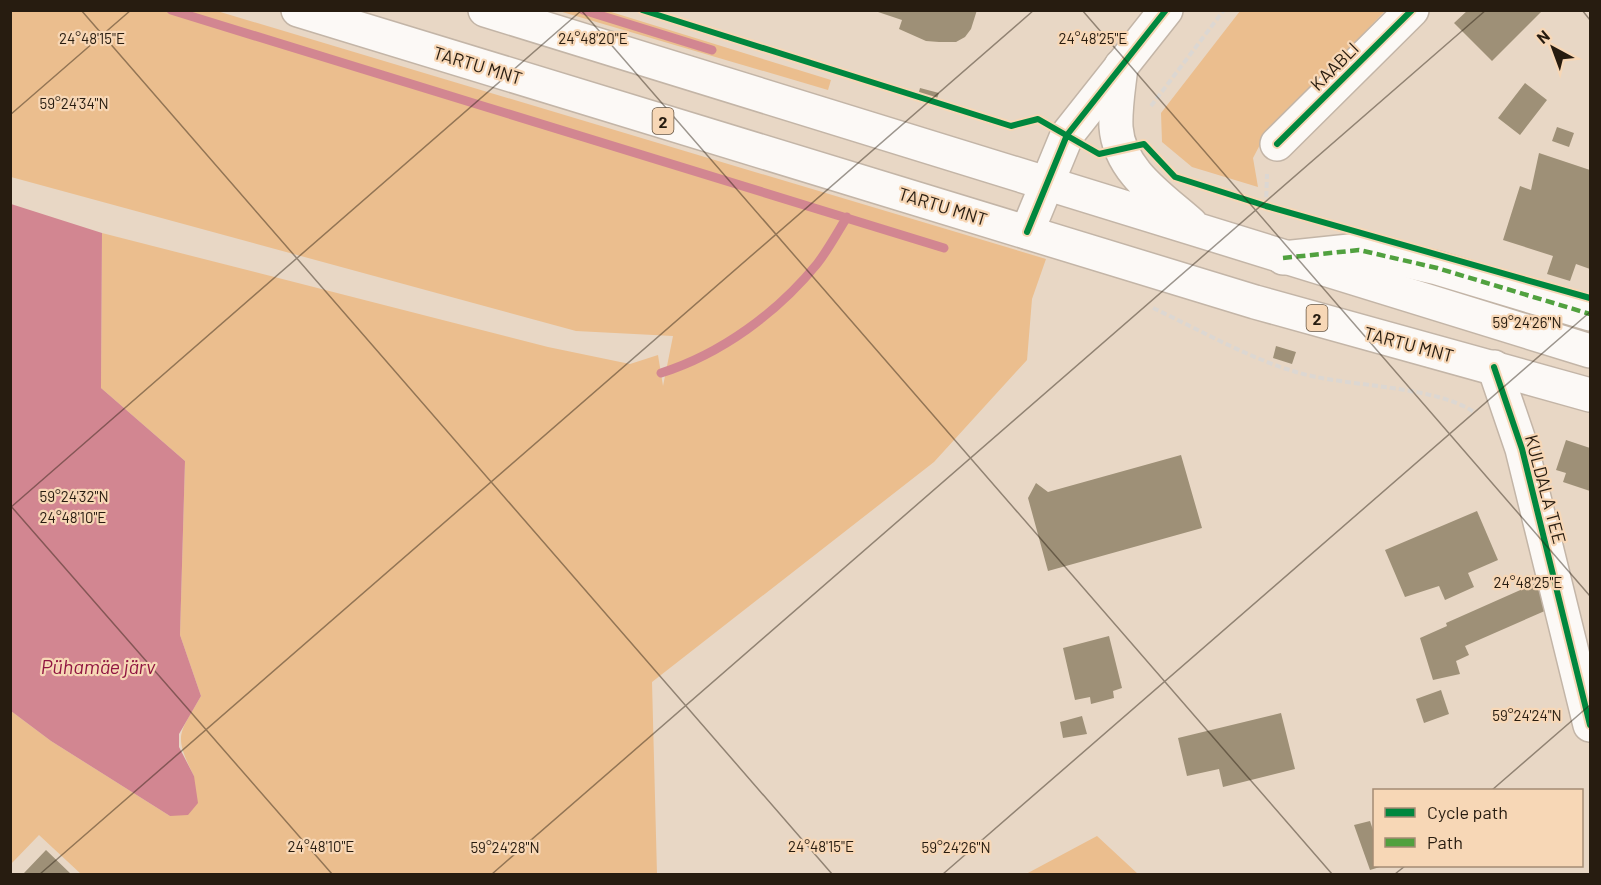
<svg xmlns="http://www.w3.org/2000/svg" width="1601" height="885" viewBox="0 0 1601 885" font-family="Barlow,sans-serif">
<rect width="100%" height="100%" fill="#e8d7c5"/>
<!-- green -->
<path fill="#ebbe8e" d="M 11,11 L 217,11 L 1046,259 L 1032,299 L 1027,360 L 934,462 L 652,682 L 657,874 L 81,874 L 39,835 L 11,864 L 11,711 L 51,741 L 170,816 L 194,776 C 173,734 179,735 201,696 L 180,635 L 185,461 L 101,388 L 102,233 L 548,347 L 630,364 L 658,355 L 663,386 L 673,336 L 576,331 L 11,177 Z
M 559,11 L 608,11 L 831,80 L 828,90 Z
M 1240,11 L 1385,11 L 1264,137 L 1253,158 L 1258,187 L 1192,167 L 1162,142 L 1161,113 Z
M 1097,836 L 1138,874 L 1026,874 Z"/>
<!-- water -->
<path fill="#d28691" d="M 11,204 L 102,233 L 101,388 L 185,461 L 180,635 L 201,696 L 179,734 L 179,747 L 194,776 L 198,803 L 188,815 L 170,816 L 51,741 L 11,711 Z"/>
<g fill="none" stroke-linecap="round" stroke-linejoin="round">
<!-- stream -->
<path stroke="#d28691" stroke-width="9" d="M 171,10 L 944,248
M 583,10 L 712,50
M 661,373 C 721,354 777,313 817,264 C 828,250 837,233 847,217"/>
</g>
<!-- building -->
<path fill="#9e9077" d="M 872,10 L 977,10 L 971,29 L 965,37 L 956,42 L 939,42 L 926,41 L 899,29 L 902,20 Z
M 1468,10 L 1543,10 L 1492,61 L 1454,23 Z
M 1525,83 L 1547,100 L 1520,135 L 1498,118 Z
M 920,88 L 939,93 L 936,101 L 918,96 Z
M 1557,127 L 1574,133 L 1569,147 L 1552,141 Z
M 1539,153 L 1590,170 L 1590,269 L 1576,264 L 1570,281 L 1547,274 L 1553,256 L 1503,240 L 1520,186 L 1531,190 Z
M 1276,346 L 1296,352 L 1292,364 L 1273,358 Z
M 1566,440 L 1590,448 L 1590,491 L 1563,482 L 1566,473 L 1556,470 Z
M 1181,455 L 1202,528 L 1048,571 L 1028,498 L 1036,483 L 1048,492 Z
M 1477,511 L 1498,560 L 1468,573 L 1474,587 L 1445,600 L 1439,586 L 1405,597 L 1385,550 Z
M 1536,583 L 1547,610 L 1465,646 L 1469,655 L 1456,661 L 1460,674 L 1433,680 L 1420,638 L 1447,626 L 1446,623 Z
M 1109,636 L 1122,688 L 1113,691 L 1114,698 L 1091,704 L 1090,697 L 1075,700 L 1063,648 Z
M 1441,690 L 1449,714 L 1424,723 L 1416,699 Z
M 1281,713 L 1295,769 L 1223,787 L 1219,769 L 1187,776 L 1178,738 Z
M 1082,716 L 1087,734 L 1063,738 L 1060,722 Z
M 1370,821 L 1374,833 L 1374,866 L 1383,866 L 1370,870 L 1354,825 Z
M 46,850 L 71,874 L 24,873 Z"/>
<g fill="none" stroke-linecap="round" stroke-linejoin="round">
<defs>
<path id="minor" d="M 1277,144 L 1412,10
M 1027,232 L 1067,135 L 1166,10
M 1283,258 L 1359,250 L 1437,268 L 1590,314
M 1494,367 L 1522,449 L 1590,725"/>
<path id="trunk" d="M 298,10 L 1255,302 L 1590,395
M 485,10 L 1590,351
M 1121,66 C 1119,86 1115,107 1116,127 C 1119,171 1162,198 1191,224"/>
</defs>
<!-- minor casing -->
<use href="#minor" stroke="#c3b5a7" stroke-width="36"/>
<!-- trunk casing -->
<use href="#trunk" stroke="#c3b5a7" stroke-width="36"/>
<!-- path -->
<path stroke="#dcd7d2" stroke-width="4" stroke-dasharray="6 3" stroke-linecap="butt" d="M 1151,106 L 1224,10
M 1266,206 L 1267,174
M 1153,308 C 1200,330 1246,357 1296,372 C 1345,387 1434,385 1474,412"/>
<!-- minor -->
<use href="#minor" stroke="#fcf9f6" stroke-width="33"/>
<!-- trunk -->
<use href="#trunk" stroke="#fcf9f6" stroke-width="33"/>
<!-- quiet -->
<path stroke="#51a13f" stroke-width="4.5" stroke-dasharray="9 4.5" stroke-linecap="butt" d="M 1283,258 L 1359,250 L 1437,268 L 1590,314"/>
<defs>
<path id="cycleway" d="M 642,10 L 1011,126 L 1038,119 L 1099,154 L 1144,144 L 1175,177 L 1266,206 L 1590,298
M 1277,144 L 1412,10
M 1027,232 L 1067,135 L 1166,10
M 1494,367 L 1522,449 L 1590,725"/>
</defs>
<!-- cycleway casing -->
<use href="#cycleway" stroke="#f7d7b6" stroke-width="10"/>
<!-- cycleway -->
<use href="#cycleway" stroke="#00873e" stroke-width="6"/>
</g>
<!-- ticks -->
<path fill="none" stroke="#271c10" stroke-width="1.5" stroke-opacity="0.45" d="M 81,10 L 832,874M 581,10 L 1332,874M 1082,10 L 1590,596M 1582,10 L 1590,20M 10,115 L 131,10M 10,505 L 332,874M 10,508 L 582,10M 1492,790 L 1590,705M 40,874 L 1034,10M 492,874 L 1486,10M 943,874 L 1590,312M 1395,874 L 1405,866"/>
<g text-anchor="middle" dominant-baseline="central" stroke-width="4.5" stroke-linejoin="round" paint-order="stroke">
<!-- shield labels -->
<g fill="#f7d7b6" stroke="#655442" stroke-width="1.5">
<rect x="652.5" y="108" width="21" height="26" rx="4.5"/>
<rect x="1306.5" y="305" width="21" height="26" rx="4.5"/>
</g>
<g font-size="16" font-weight="bold" fill="#271c10">
<text x="663" y="121">2</text>
<text x="1317" y="318">2</text>
</g>
<!-- street labels -->
<g font-size="18" fill="#271c10" stroke="#f7d7b6">
<text transform="translate(478 65) rotate(17)">TARTU MNT</text>
<text transform="translate(1334 66) rotate(-45)">KAABLI</text>
<text transform="translate(943 206) rotate(17)">TARTU MNT</text>
<text transform="translate(1409 344) rotate(15)">TARTU MNT</text>
<text transform="translate(1546 489) rotate(75)">KULDALA TEE</text>
</g>
<!-- water labels -->
<g font-size="20" font-style="italic" fill="#901541" stroke="#f7d7b6">
<text x="98" y="666">Pühamäe järv</text>
</g>
</g>
<g font-size="15" text-anchor="middle" fill="#271c10" stroke="#f7d7b6" stroke-width="4.5" stroke-linejoin="round" paint-order="stroke">
<text x="92" y="44">24°48'15"E</text>
<text x="593" y="44">24°48'20"E</text>
<text x="1093" y="44">24°48'25"E</text>
<text x="74" y="109">59°24'34"N</text>
<text x="1527" y="328">59°24'26"N</text>
<text x="74" y="502">59°24'32"N</text>
<text x="73" y="523">24°48'10"E</text>
<text x="1528" y="588">24°48'25"E</text>
<text x="1527" y="721">59°24'24"N</text>
<text x="321" y="852">24°48'10"E</text>
<text x="821" y="852">24°48'15"E</text>
<text x="505" y="853">59°24'28"N</text>
<text x="956" y="853">59°24'26"N</text>
</g>
<!-- border -->
<rect width="1601" height="885" fill="none" stroke="#271c10" stroke-width="24"/>
<!-- legend -->
<rect x="1373" y="789" width="210" height="78" fill="#f7d7b6" stroke="#a48c74" stroke-width="1.5"/>
<rect x="1385" y="808" width="30" height="9" fill="#00873e" stroke="#a48c74" stroke-width="1.5"/>
<text x="1427" y="819" font-size="18" fill="#271c10">Cycle path</text>
<rect x="1385" y="838" width="30" height="9" fill="#51a13f" stroke="#a48c74" stroke-width="1.5"/>
<text x="1427" y="849" font-size="18" fill="#271c10">Path</text>
<!-- north arrow -->
<g transform="translate(1553 48) rotate(319)" stroke="#f7d7b6" stroke-width="4.5" paint-order="stroke">
<path d="M0-4.5L10 22L0 15L-10 22Z" fill="#271c10"/>
<text y="-9" font-size="16" font-weight="bold" text-anchor="middle" fill="#271c10">N</text>
</g>
</svg>
